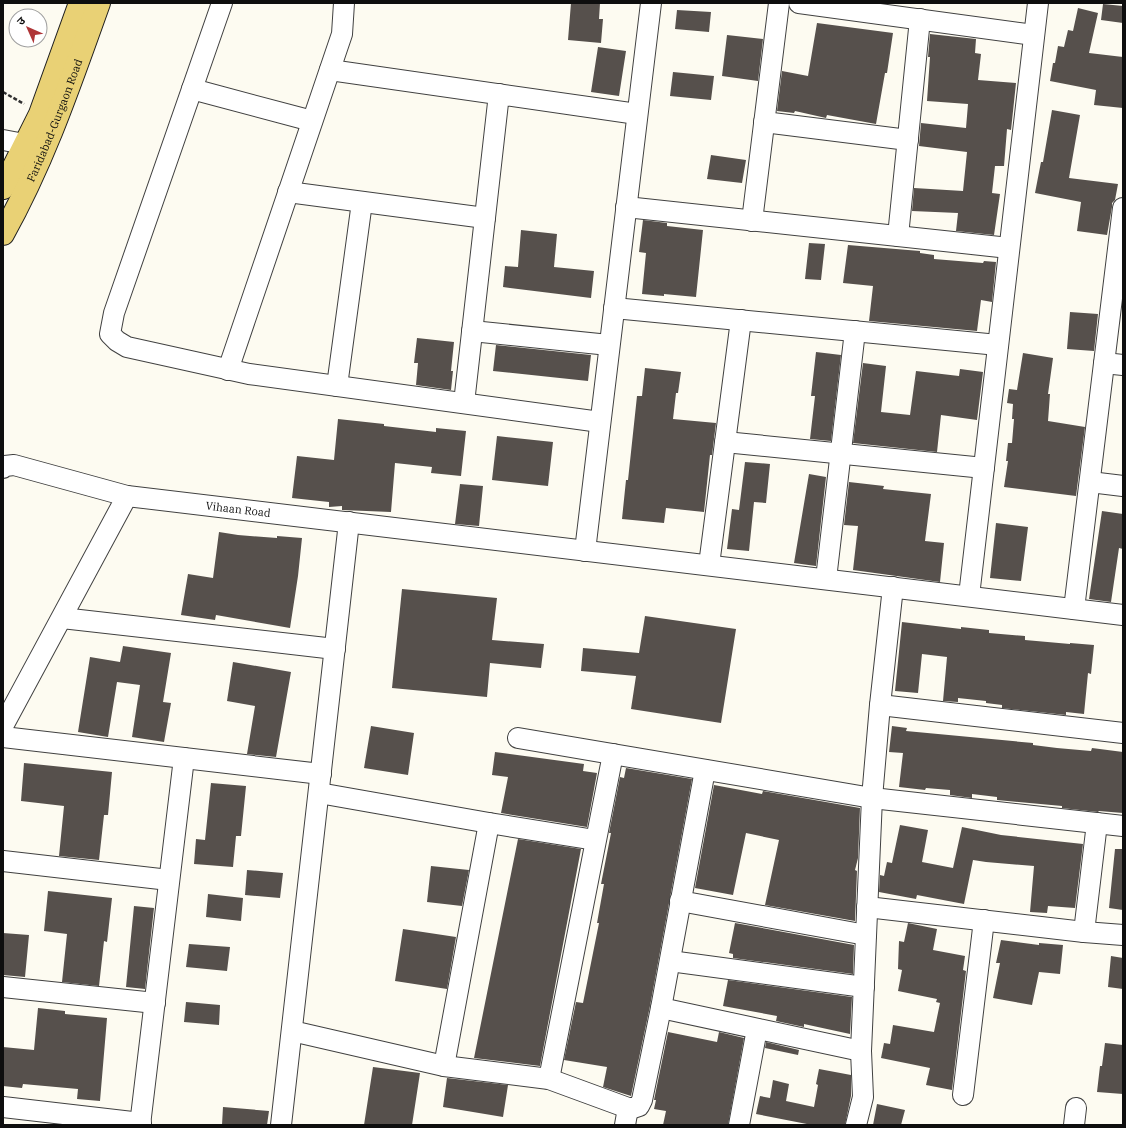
<svg xmlns="http://www.w3.org/2000/svg" width="1126" height="1128" viewBox="0 0 1126 1128" font-family="'IBM Plex Serif','Noto Sans Devanagari',serif">
<rect width="100%" height="100%" fill="#fdfbf1"/>
<!-- building -->
<path fill="#56504c" d="M 571,3 L 600,3 L 599,19 L 603,19 L 601,43 L 568,40 Z
M 1103,4 L 1123,6 L 1123,23 L 1101,20 Z
M 1078,8 L 1098,13 L 1089,53 L 1123,57 L 1123,108 L 1094,105 L 1096,90 L 1050,81 L 1053,63 L 1055,63 L 1058,46 L 1064,47 L 1068,30 L 1073,31 Z
M 677,10 L 711,12 L 709,32 L 675,29 Z
M 817,23 L 893,33 L 887,73 L 885,73 L 876,124 L 827,115 L 826,118 L 795,111 L 794,113 L 777,111 L 782,71 L 808,76 Z
M 930,34 L 976,39 L 975,53 L 981,54 L 978,80 L 1016,83 L 1011,130 L 1007,129 L 1004,166 L 995,166 L 992,193 L 1000,194 L 994,235 L 956,231 L 958,213 L 912,211 L 914,188 L 963,191 L 967,152 L 919,146 L 921,123 L 966,128 L 968,104 L 927,101 L 930,57 L 928,57 Z
M 727,35 L 763,39 L 758,81 L 722,76 Z
M 598,47 L 626,51 L 619,96 L 591,92 Z
M 673,72 L 714,76 L 711,100 L 670,96 Z
M 1052,110 L 1080,115 L 1069,178 L 1118,184 L 1115,200 L 1112,203 L 1112,207 L 1107,235 L 1077,231 L 1081,202 L 1035,193 L 1041,162 L 1043,162 Z
M 711,155 L 746,160 L 742,183 L 707,179 Z
M 643,220 L 667,223 L 667,226 L 703,230 L 696,297 L 664,294 L 664,296 L 642,294 L 646,253 L 639,252 Z
M 521,230 L 557,234 L 554,267 L 594,271 L 591,298 L 503,287 L 505,266 L 518,267 Z
M 809,243 L 825,244 L 821,280 L 805,279 Z
M 848,245 L 920,251 L 920,253 L 934,255 L 934,259 L 983,263 L 984,261 L 996,262 L 992,302 L 981,300 L 977,331 L 869,321 L 873,286 L 843,283 Z
M 1070,312 L 1098,314 L 1094,351 L 1067,349 Z
M 417,338 L 454,342 L 451,371 L 453,371 L 451,390 L 416,385 L 418,363 L 414,363 Z
M 496,345 L 591,355 L 588,381 L 493,371 Z
M 816,352 L 841,355 L 831,441 L 810,439 L 815,396 L 811,396 Z
M 1023,353 L 1053,358 L 1048,394 L 1050,394 L 1048,421 L 1085,427 L 1076,496 L 1004,487 L 1008,461 L 1006,461 L 1008,443 L 1012,443 L 1014,419 L 1012,419 L 1013,404 L 1007,403 L 1009,389 L 1017,390 Z
M 863,363 L 886,366 L 881,412 L 910,415 L 916,371 L 959,376 L 960,369 L 983,372 L 977,420 L 941,415 L 937,452 L 853,443 Z
M 645,368 L 681,372 L 678,393 L 676,393 L 673,419 L 716,423 L 712,455 L 710,455 L 704,512 L 666,508 L 664,523 L 622,519 L 626,480 L 628,480 L 637,396 L 642,396 Z
M 338,419 L 384,424 L 384,426 L 436,432 L 436,428 L 466,431 L 461,476 L 431,473 L 432,467 L 395,463 L 391,512 L 342,510 L 342,506 L 329,507 L 329,502 L 292,498 L 297,456 L 334,460 Z
M 497,436 L 553,442 L 548,486 L 492,480 Z
M 745,462 L 770,464 L 766,503 L 754,502 L 749,551 L 727,549 L 732,509 L 739,510 Z
M 809,474 L 826,477 L 816,566 L 794,563 Z
M 849,482 L 884,486 L 883,489 L 931,494 L 925,541 L 944,543 L 940,582 L 853,570 L 858,526 L 844,525 Z
M 460,484 L 483,486 L 479,526 L 455,524 Z
M 1102,511 L 1123,514 L 1123,549 L 1119,548 L 1111,602 L 1089,599 Z
M 996,523 L 1028,527 L 1021,581 L 990,578 Z
M 219,532 L 238,535 L 277,538 L 277,536 L 302,538 L 298,576 L 290,628 L 216,615 L 215,620 L 181,615 L 188,574 L 213,578 Z
M 402,589 L 497,598 L 492,640 L 544,644 L 541,668 L 490,663 L 487,697 L 392,688 Z
M 645,616 L 736,629 L 721,723 L 631,709 L 636,676 L 581,671 L 583,648 L 639,653 Z
M 902,622 L 961,629 L 961,627 L 989,630 L 989,633 L 1025,636 L 1025,640 L 1070,644 L 1070,643 L 1094,645 L 1091,674 L 1088,673 L 1084,714 L 1066,712 L 1066,715 L 1002,708 L 1002,705 L 986,703 L 986,701 L 958,698 L 958,702 L 943,701 L 947,657 L 922,654 L 918,693 L 895,691 Z
M 123,646 L 171,653 L 163,702 L 171,703 L 164,742 L 132,737 L 140,685 L 117,682 L 108,737 L 78,732 L 90,657 L 120,662 Z
M 233,662 L 291,672 L 276,757 L 247,754 L 255,706 L 227,701 Z
M 371,726 L 414,733 L 408,775 L 364,768 Z
M 892,726 L 907,728 L 906,731 L 1033,743 L 1033,745 L 1057,748 L 1091,751 L 1092,748 L 1123,752 L 1123,813 L 1099,811 L 1098,812 L 1062,808 L 1062,806 L 997,800 L 997,797 L 972,794 L 972,798 L 950,795 L 950,790 L 926,788 L 925,790 L 899,787 L 903,753 L 889,752 Z
M 495,752 L 584,764 L 583,771 L 597,773 L 587,827 L 501,813 L 508,777 L 492,775 Z
M 24,763 L 112,772 L 108,815 L 104,815 L 99,860 L 59,856 L 64,806 L 21,801 Z
M 626,768 L 692,779 L 650,1006 L 631,1096 L 603,1087 L 607,1067 L 564,1060 L 576,1002 L 583,1003 L 599,923 L 597,923 L 604,884 L 601,884 L 611,833 L 609,833 L 620,777 L 624,778 Z
M 211,783 L 246,786 L 241,836 L 236,836 L 233,867 L 194,864 L 196,839 L 205,840 Z
M 714,785 L 762,794 L 763,791 L 860,808 L 858,858 L 855,870 L 857,871 L 855,921 L 765,905 L 779,840 L 746,833 L 733,895 L 695,888 Z
M 900,825 L 928,830 L 922,862 L 953,868 L 962,827 L 1001,835 L 1083,844 L 1075,908 L 1048,906 L 1047,913 L 1030,912 L 1034,866 L 986,862 L 973,860 L 964,904 L 917,895 L 916,899 L 879,892 L 880,875 L 884,876 L 887,862 L 892,863 Z
M 518,839 L 581,849 L 540,1066 L 474,1058 Z
M 1115,849 L 1123,849 L 1123,910 L 1109,908 Z
M 431,866 L 469,870 L 462,906 L 427,902 Z
M 247,870 L 283,873 L 280,898 L 245,895 Z
M 48,891 L 112,898 L 107,942 L 104,941 L 99,986 L 62,982 L 67,934 L 44,931 Z
M 208,894 L 243,898 L 241,921 L 206,917 Z
M 134,906 L 154,908 L 145,989 L 126,987 Z
M 735,923 L 854,945 L 853,974 L 733,958 L 733,954 L 729,953 Z
M 908,923 L 937,929 L 933,950 L 965,956 L 963,970 L 966,971 L 952,1090 L 926,1085 L 930,1068 L 881,1058 L 884,1043 L 890,1044 L 893,1025 L 934,1032 L 940,1003 L 936,1002 L 937,999 L 898,991 L 902,970 L 898,969 L 899,941 L 904,942 Z
M 403,929 L 456,937 L 447,989 L 395,981 Z
M 3,933 L 29,935 L 25,977 L 3,975 Z
M 1001,940 L 1039,945 L 1039,943 L 1063,945 L 1060,974 L 1039,972 L 1032,1005 L 993,998 L 1000,963 L 996,963 Z
M 189,944 L 230,947 L 227,971 L 186,967 Z
M 1111,956 L 1123,958 L 1123,989 L 1108,987 Z
M 728,980 L 852,997 L 850,1034 L 804,1024 L 804,1027 L 776,1021 L 777,1016 L 723,1006 Z
M 186,1002 L 220,1005 L 219,1025 L 184,1022 Z
M 38,1008 L 65,1011 L 65,1014 L 107,1018 L 100,1101 L 77,1099 L 78,1089 L 23,1084 L 22,1088 L 3,1086 L 3,1047 L 34,1050 Z
M 668,1032 L 717,1042 L 719,1032 L 744,1038 L 728,1125 L 663,1125 L 666,1111 L 654,1109 L 656,1100 L 654,1100 Z
M 766,1042 L 799,1050 L 798,1055 L 765,1048 Z
M 1105,1043 L 1123,1045 L 1123,1094 L 1097,1092 L 1100,1066 L 1102,1066 Z
M 373,1067 L 420,1073 L 412,1125 L 364,1125 Z
M 819,1069 L 851,1075 L 851,1096 L 845,1125 L 812,1125 L 756,1114 L 760,1096 L 770,1098 L 773,1080 L 789,1084 L 786,1101 L 814,1107 L 818,1085 L 816,1084 Z
M 447,1078 L 508,1085 L 503,1117 L 443,1107 Z
M 877,1104 L 905,1110 L 901,1125 L 873,1125 Z
M 223,1107 L 269,1111 L 267,1125 L 222,1125 Z"/>
<g fill="none" stroke-linecap="round" stroke-linejoin="round">
<defs>
<g id="minor">
<path d="M 222,3 L 114,313 L 110,334 L 117,341 L 127,347 L 249,374 L 600,422"/>
<path d="M 799,3 L 1034,35"/>
<path d="M 330,70 L 637,114"/>
<path d="M 192,89 L 312,121"/>
<path d="M 764,122 L 908,140"/>
<path d="M 3,140 L 40,147"/>
<path d="M 288,192 L 485,218"/>
<path d="M 626,207 L 1009,248"/>
<path d="M 752,221 L 779,3"/>
<path d="M 898,236 L 920,19"/>
<path d="M 614,308 L 998,345"/>
<path d="M 472,331 L 609,345"/>
<path d="M 1104,363 L 1123,365"/>
<path d="M 228,370 L 342,34 L 344,3"/>
<path d="M 337,386 L 362,202"/>
<path d="M 464,403 L 499,94"/>
<path d="M 725,442 L 984,468"/>
<path id="s1" d="M 3,468 L 5,466 L 14,465 L 127,496 L 1123,615"/>
<path d="M 1090,482 L 1123,486"/>
<path d="M 585,551 L 651,3"/>
<path d="M 709,565 L 741,320"/>
<path d="M 826,579 L 855,331"/>
<path d="M 969,596 L 1038,3"/>
<path d="M 1074,609 L 1123,208"/>
<path d="M 62,618 L 335,649"/>
<path d="M 880,705 L 1123,733"/>
<path d="M 3,726 L 127,496"/>
<path d="M 3,737 L 321,774"/>
<path d="M 518,738 L 872,798 L 1123,826"/>
<path d="M 319,793 L 489,823 L 595,840"/>
<path d="M 3,861 L 169,880"/>
<path d="M 680,901 L 866,935"/>
<path d="M 867,907 L 1084,932 L 1123,935"/>
<path d="M 1084,932 L 1097,823"/>
<path d="M 670,961 L 864,987"/>
<path d="M 3,987 L 155,1003"/>
<path d="M 661,1008 L 861,1051"/>
<path d="M 292,1031 L 444,1066 L 549,1079 L 628,1108 L 633,1108 L 639,1106 L 642,1100 L 661,1008 L 705,770"/>
<path d="M 444,1066 L 489,823"/>
<path d="M 549,1079 L 613,754"/>
<path d="M 963,1095 L 984,920"/>
<path d="M 3,1107 L 141,1123"/>
<path d="M 140,1125 L 184,758"/>
<path d="M 281,1125 L 349,522"/>
<path d="M 625,1125 L 628,1108"/>
<path d="M 739,1125 L 757,1029"/>
<path d="M 856,1125 L 863,1097 L 861,1051 L 872,798 L 880,705 L 893,587"/>
<path d="M 1074,1125 L 1076,1108"/>
</g>
<g id="major">
<path d="M 3,188 L 40,114 L 80,3"/>
<path id="s2" d="M 3,234 C 44,161 71,81 99,3"/>
</g>
</defs>
<!-- minor casing -->
<use href="#minor" stroke="#414141" stroke-width="22"/>
<!-- major casing -->
<use href="#major" stroke="#1f1f1f" stroke-width="24"/>
<!-- path -->
<path stroke="#303030" stroke-width="2.5" stroke-dasharray="4 2" stroke-linecap="butt" d="M 3,92 L 24,104"/>
<!-- minor -->
<use href="#minor" stroke="#fff" stroke-width="20"/>
<!-- major -->
<use href="#major" stroke="#e9d175" stroke-width="22"/>
</g>
<g text-anchor="middle" dominant-baseline="central" stroke-width="4" stroke-linejoin="round" paint-order="stroke">
<!-- street labels -->
<g font-size="11" fill="#0e0e0e" stroke="#fff">
<text stroke="none"><textPath href="#s2" startOffset="125">Faridabad-Gurgaon Road</textPath></text>
<text stroke="none"><textPath href="#s1" startOffset="241">Vihaan Road</textPath></text>
</g>
</g>
<!-- border -->
<rect width="1126" height="1128" fill="none" stroke="#0e0e0e" stroke-width="8"/>
<!-- north arrow -->
<g transform="translate(28 28) rotate(315)"><circle r="19" fill="#ffffff" stroke="#9f9f9f"/>
<path d="M0-3L7 15L0 10L-7 15Z" fill="#af3537"/>
<text y="-6" font-size="11" font-weight="bold" text-anchor="middle" fill="#0e0e0e">उ</text>
</g>
</svg>
